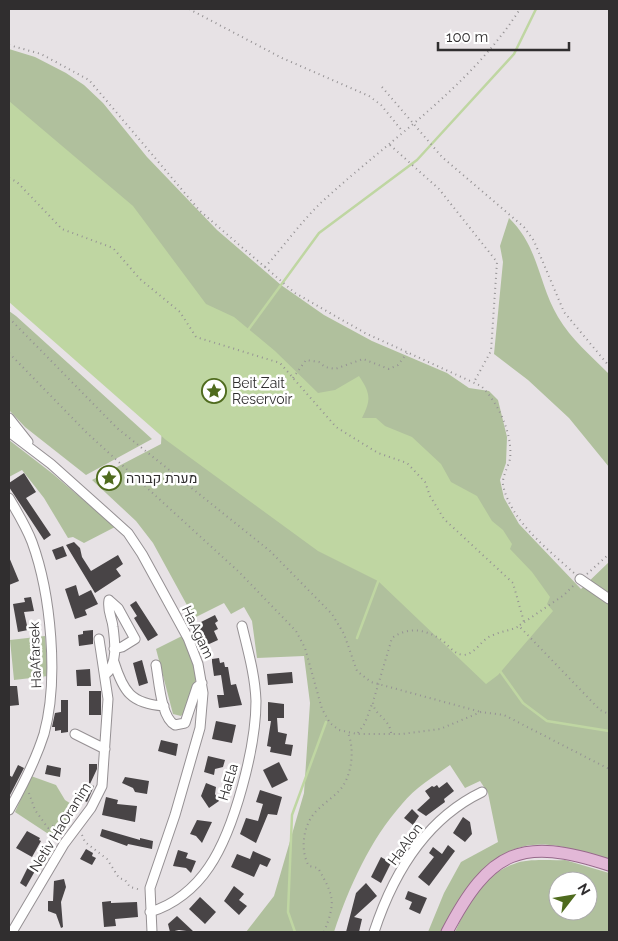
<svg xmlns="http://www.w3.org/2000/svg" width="618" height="941" viewBox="0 0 618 941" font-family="Raleway,Heebo,sans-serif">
<rect width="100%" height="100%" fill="#e7e2e5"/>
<!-- green -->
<path fill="#b0c09d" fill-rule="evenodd" d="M 9,49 L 35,57 L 66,73 L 84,85 L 103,103 L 147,157 L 217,230 L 281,285 L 324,315 L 372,341 L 447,373 L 469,388 L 489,391 L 498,400 L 507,437 L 506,463 L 500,480 L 504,498 L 519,524 L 581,589 L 609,562 L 609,862 C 592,856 576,849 558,846 C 496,835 467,885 442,932 L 428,932 L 444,893 L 461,862 L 498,842 L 488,793 L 480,781 L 465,788 L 450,765 C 433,777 415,788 402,804 C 370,840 349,887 334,932 L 246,932 L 274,896 L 304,793 L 310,703 L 304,656 L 257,658 L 252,621 L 244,607 L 231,614 L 224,603 L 194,618 L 153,543 L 136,521 L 92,480 L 161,444 L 167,337 L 9,173 Z
M 509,218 C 539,247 538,283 558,317 C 571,339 591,356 609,374 L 609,467 L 569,418 L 528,380 L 494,354 L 503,262 L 500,246 Z
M 9,311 L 16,316 L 152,439 L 86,475 L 25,427 L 9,410 Z
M 9,440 L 53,474 L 115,527 L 84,543 L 73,537 L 68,538 L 44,498 L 22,470 L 9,477 Z
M 45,636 L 48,676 L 14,680 L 10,640 Z
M 182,636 C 195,664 205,690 181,716 L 173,714 L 156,649 Z
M 31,776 L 56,785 L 65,800 L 79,809 L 56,839 L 15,812 Z
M 565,860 L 609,873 L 609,932 L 455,932 C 468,904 482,875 514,864 C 529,858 550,861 565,860 ZM 558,881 L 588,881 L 588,911 L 558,911 Z"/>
<!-- water -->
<path fill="#bfd6a2" d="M 9,101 L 133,206 L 206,304 L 234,317 L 275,351 L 318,393 L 335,390 L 359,376 C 371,394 371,400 362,418 L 376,418 L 385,426 L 412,437 L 441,464 L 451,482 L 477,496 L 492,521 L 503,530 L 512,544 L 510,549 L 532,572 L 550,597 L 547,604 L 553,611 L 498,675 L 486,684 L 378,581 L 318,551 L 166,440 L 9,302 Z"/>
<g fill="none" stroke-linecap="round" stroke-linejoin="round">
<!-- stream -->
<path stroke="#bfd6a2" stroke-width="2.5" d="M 248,330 L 319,233 L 417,160 L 514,54 L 536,9
M 357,638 L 379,579
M 500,671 L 523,703 L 547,721 L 609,731
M 295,932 L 288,912 L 292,815 L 326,722"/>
</g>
<!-- building -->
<path fill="#484446" d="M 24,473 L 36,492 L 26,498 L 51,535 L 44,540 L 9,487 L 9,483 Z
M 74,542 L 80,548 L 82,557 L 91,571 L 118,555 L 123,564 L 116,569 L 121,576 L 95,593 L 66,545 Z
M 63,546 L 67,556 L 56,560 L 52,550 Z
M 9,557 L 19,581 L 9,585 Z
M 76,585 L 79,596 L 91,590 L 98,604 L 85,610 L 87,615 L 75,619 L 65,589 Z
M 31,597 L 34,611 L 24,612 L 28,630 L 18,632 L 13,604 L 25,602 L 24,598 Z
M 136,601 L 158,635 L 148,641 L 134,618 L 137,616 L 130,605 Z
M 215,615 L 218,621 L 215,623 L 218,629 L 214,631 L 218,640 L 207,645 L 197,624 Z
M 93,630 L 93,644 L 79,646 L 78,635 L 83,634 L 83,631 Z
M 219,658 L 220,663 L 224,662 L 225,667 L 228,667 L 231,685 L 236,684 L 242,705 L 219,708 L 217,695 L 224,695 L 221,675 L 214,676 L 212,662 L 212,659 Z
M 142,660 L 148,683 L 139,686 L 133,663 Z
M 90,669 L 91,686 L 77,686 L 76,670 Z
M 292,672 L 293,683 L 268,685 L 267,674 Z
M 9,686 L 17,686 L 19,705 L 9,706 Z
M 89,691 L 101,691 L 101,715 L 89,715 Z
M 61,700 L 68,700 L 68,732 L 61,733 L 61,730 L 55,731 L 55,727 L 52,727 L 55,713 L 61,712 Z
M 268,702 L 284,704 L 284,718 L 277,718 L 278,732 L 287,734 L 285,744 L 293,745 L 291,756 L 270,752 L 271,747 L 267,746 L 271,721 L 268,721 Z
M 216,721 L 236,725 L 232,743 L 212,739 Z
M 161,740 L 178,744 L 176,756 L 158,751 Z
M 208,756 L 225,760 L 223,767 L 215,769 L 214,775 L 204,772 Z
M 279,762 L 288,780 L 272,788 L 263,770 Z
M 89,764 L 97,764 L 97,769 L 90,784 L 94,786 L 87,802 L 78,798 L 84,782 L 89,784 Z
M 18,765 L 24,768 L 9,797 L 9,775 L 12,777 Z
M 47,765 L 61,768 L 60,777 L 45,774 Z
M 125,777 L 149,781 L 147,794 L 135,792 L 133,788 L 122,783 Z
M 447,782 L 454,791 L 444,799 L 445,802 L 426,816 L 417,810 L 430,798 L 425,791 L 432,786 L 434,787 L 437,785 L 439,788 Z
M 206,783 L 216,787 L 215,794 L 219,801 L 209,808 L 201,796 Z
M 260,790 L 282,797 L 277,815 L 268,814 L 256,843 L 240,834 L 246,818 L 258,821 L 263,804 L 256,802 Z
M 106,797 L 118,800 L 117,804 L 137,806 L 135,822 L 102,815 Z
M 412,809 L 419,816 L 413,825 L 404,818 Z
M 463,817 L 470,822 L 472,834 L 465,842 L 453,833 Z
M 197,820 L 212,822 L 202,843 L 196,836 L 190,834 Z
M 102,829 L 140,840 L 140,838 L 153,841 L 152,849 L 128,844 L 127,846 L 102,837 L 100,836 Z
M 27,831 L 40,838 L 39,840 L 41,841 L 32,857 L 16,848 Z
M 448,845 L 455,851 L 429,886 L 418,877 L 434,857 L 429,853 L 433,847 L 442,854 Z
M 86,849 L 93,853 L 92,856 L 96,858 L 92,865 L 80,859 Z
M 178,850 L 188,853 L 186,858 L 196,861 L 191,873 L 186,868 L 173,866 Z
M 253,851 L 271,859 L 267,867 L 260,864 L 254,877 L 231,867 L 237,854 L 250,859 Z
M 381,857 L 391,863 L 381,883 L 371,877 Z
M 28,867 L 35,871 L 26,887 L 20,883 Z
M 64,879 L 66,887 L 61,902 L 63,927 L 61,928 L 56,914 L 48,911 L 48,901 L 53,901 L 54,881 Z
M 366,883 L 377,896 L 354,917 L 362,919 L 359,932 L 346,932 L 356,893 Z
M 234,886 L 244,894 L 239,900 L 247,906 L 239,915 L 224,901 Z
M 408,891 L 427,898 L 420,914 L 409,909 L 412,902 L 405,899 Z
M 200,897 L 216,912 L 205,924 L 189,909 Z
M 111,901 L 111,903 L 137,902 L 138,917 L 115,919 L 116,926 L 104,927 L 102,902 Z
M 177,916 L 194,932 L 179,930 L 170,932 L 168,924 Z"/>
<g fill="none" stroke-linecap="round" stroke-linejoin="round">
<defs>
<path id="minor" d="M 9,418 L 28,442
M 9,432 L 51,464 L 128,533 L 142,554 L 188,638 L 198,664 L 203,693 L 200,728 L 175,815 L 150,888 L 152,932
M 9,498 C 17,512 26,526 32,542 C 51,594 59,680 44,734 C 36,759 22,787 9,810
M 580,579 L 609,599
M 109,600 L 118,608 L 135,639 L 122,647 L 114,649
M 114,662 C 123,691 131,704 164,706
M 156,665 C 159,681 161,718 175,725 L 185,723 L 197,687 L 202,683
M 105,675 C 118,665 115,642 113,627 C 112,617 107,611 109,600
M 75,734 L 105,749
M 150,912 C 174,905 195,888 209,867 C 235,829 256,746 256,701 C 255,675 248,651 242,626
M 12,932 L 64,844 L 91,808 L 102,786 L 108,699 L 99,639
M 374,932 C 393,874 426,819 482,792"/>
<path id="major" d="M 447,932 C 490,850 521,836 609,865"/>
</defs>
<!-- minor casing -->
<use href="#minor" stroke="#959093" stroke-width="11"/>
<!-- major casing -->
<use href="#major" stroke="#97698b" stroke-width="13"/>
<!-- path -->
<path stroke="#959294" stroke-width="2" stroke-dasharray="1 4" stroke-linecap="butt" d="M 189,9 L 282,58 L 369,96 L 381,105 L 403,132
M 9,45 L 41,54 L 89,80 L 200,211 L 295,293 L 365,333 L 481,386 C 498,402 513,434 510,459 C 508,467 502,477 503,485 C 511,522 549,550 575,574
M 382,87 L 442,157 L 524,227 L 534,241 L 564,312 L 609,366
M 390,145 L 439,189 L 497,262 L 491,351 L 474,382
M 9,178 L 17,182 L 62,229 L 113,248 L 140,279 L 180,312 L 196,337 L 280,363 L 336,427 L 378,453 L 407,463 L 425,482 L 430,496 L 444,519 L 513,583 L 524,622
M 265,267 C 285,245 303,219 325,199 C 393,137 470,87 520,9
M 9,318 L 117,428 L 270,551 L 332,614 L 344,634 L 357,671 L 371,682 L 481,712
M 9,353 L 87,433 L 239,572 L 296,631 L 305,648 L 322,709 L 330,723 L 339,730 L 357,734 L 402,734 L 440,729 L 481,712 L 504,715 L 609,769
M 293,378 L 306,360 L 319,362 L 325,367 L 335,369 L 363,359 L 389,369 L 398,365 L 407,353
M 587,574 L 609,554
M 520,625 L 564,595 L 574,585
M 358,733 L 365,723 L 372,704
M 391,733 C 389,717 374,716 373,702 L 392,638 C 408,626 428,629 444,642 C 451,648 454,654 464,655 C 477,653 481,639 493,635 C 502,631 510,631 519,626 L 600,710 L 609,714
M 29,793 L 35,810 L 48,828 L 60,823 L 68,826
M 82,835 L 85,842 L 107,859 L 119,878 L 125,880 L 130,887 L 141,890
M 324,932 C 336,902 334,896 318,868 L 309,866 C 300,851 303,828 313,815 C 320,806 331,799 339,791 C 352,777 355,750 348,733
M 485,932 L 501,932"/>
<!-- minor -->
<use href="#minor" stroke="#fff" stroke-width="9"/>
<!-- major -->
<use href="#major" stroke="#e2b8d7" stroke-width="11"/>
</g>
<!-- icons -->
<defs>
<symbol id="sight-ring" viewBox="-11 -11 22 22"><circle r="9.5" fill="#fff" stroke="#4f6b1e" stroke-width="1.5"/><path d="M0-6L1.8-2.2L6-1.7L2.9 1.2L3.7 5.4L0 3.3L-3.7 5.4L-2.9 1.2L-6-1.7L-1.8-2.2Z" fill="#4f6b1e"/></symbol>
</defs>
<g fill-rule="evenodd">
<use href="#sight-ring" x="200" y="377" width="28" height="28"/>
<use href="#sight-ring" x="95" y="464" width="28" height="28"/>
</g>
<g text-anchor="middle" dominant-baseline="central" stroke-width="5" stroke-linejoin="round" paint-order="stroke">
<!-- poi labels -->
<g font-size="14" fill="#302e2f" stroke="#fff" text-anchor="start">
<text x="232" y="383">Beit Zait<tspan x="232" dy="16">Reservoir</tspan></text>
<text x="126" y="478">מערת קבורה</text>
</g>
<!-- street labels -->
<g font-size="14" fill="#302e2f" stroke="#fff">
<text transform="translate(198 632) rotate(65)">HaAgam</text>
<text transform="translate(35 655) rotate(-92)">HaAfarsek</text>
<text transform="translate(228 782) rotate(-73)">HaEla</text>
<text transform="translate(60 827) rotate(-58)">Netiv HaOranim</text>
<text transform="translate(405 844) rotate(-54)">HaAlon</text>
</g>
</g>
<!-- border -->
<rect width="618" height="941" fill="none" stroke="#302e2f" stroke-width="20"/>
<!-- north arrow -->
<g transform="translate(573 896) rotate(59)"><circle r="24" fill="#ffffff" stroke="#acabac"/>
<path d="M0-4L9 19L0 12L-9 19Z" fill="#4f6b1e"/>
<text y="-8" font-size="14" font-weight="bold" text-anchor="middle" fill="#302e2f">N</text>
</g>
<!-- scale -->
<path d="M438 42v8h131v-8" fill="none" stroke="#302e2f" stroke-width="2.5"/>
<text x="446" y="42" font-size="15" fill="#302e2f" stroke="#ffffff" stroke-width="4" paint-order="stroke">100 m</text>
</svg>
